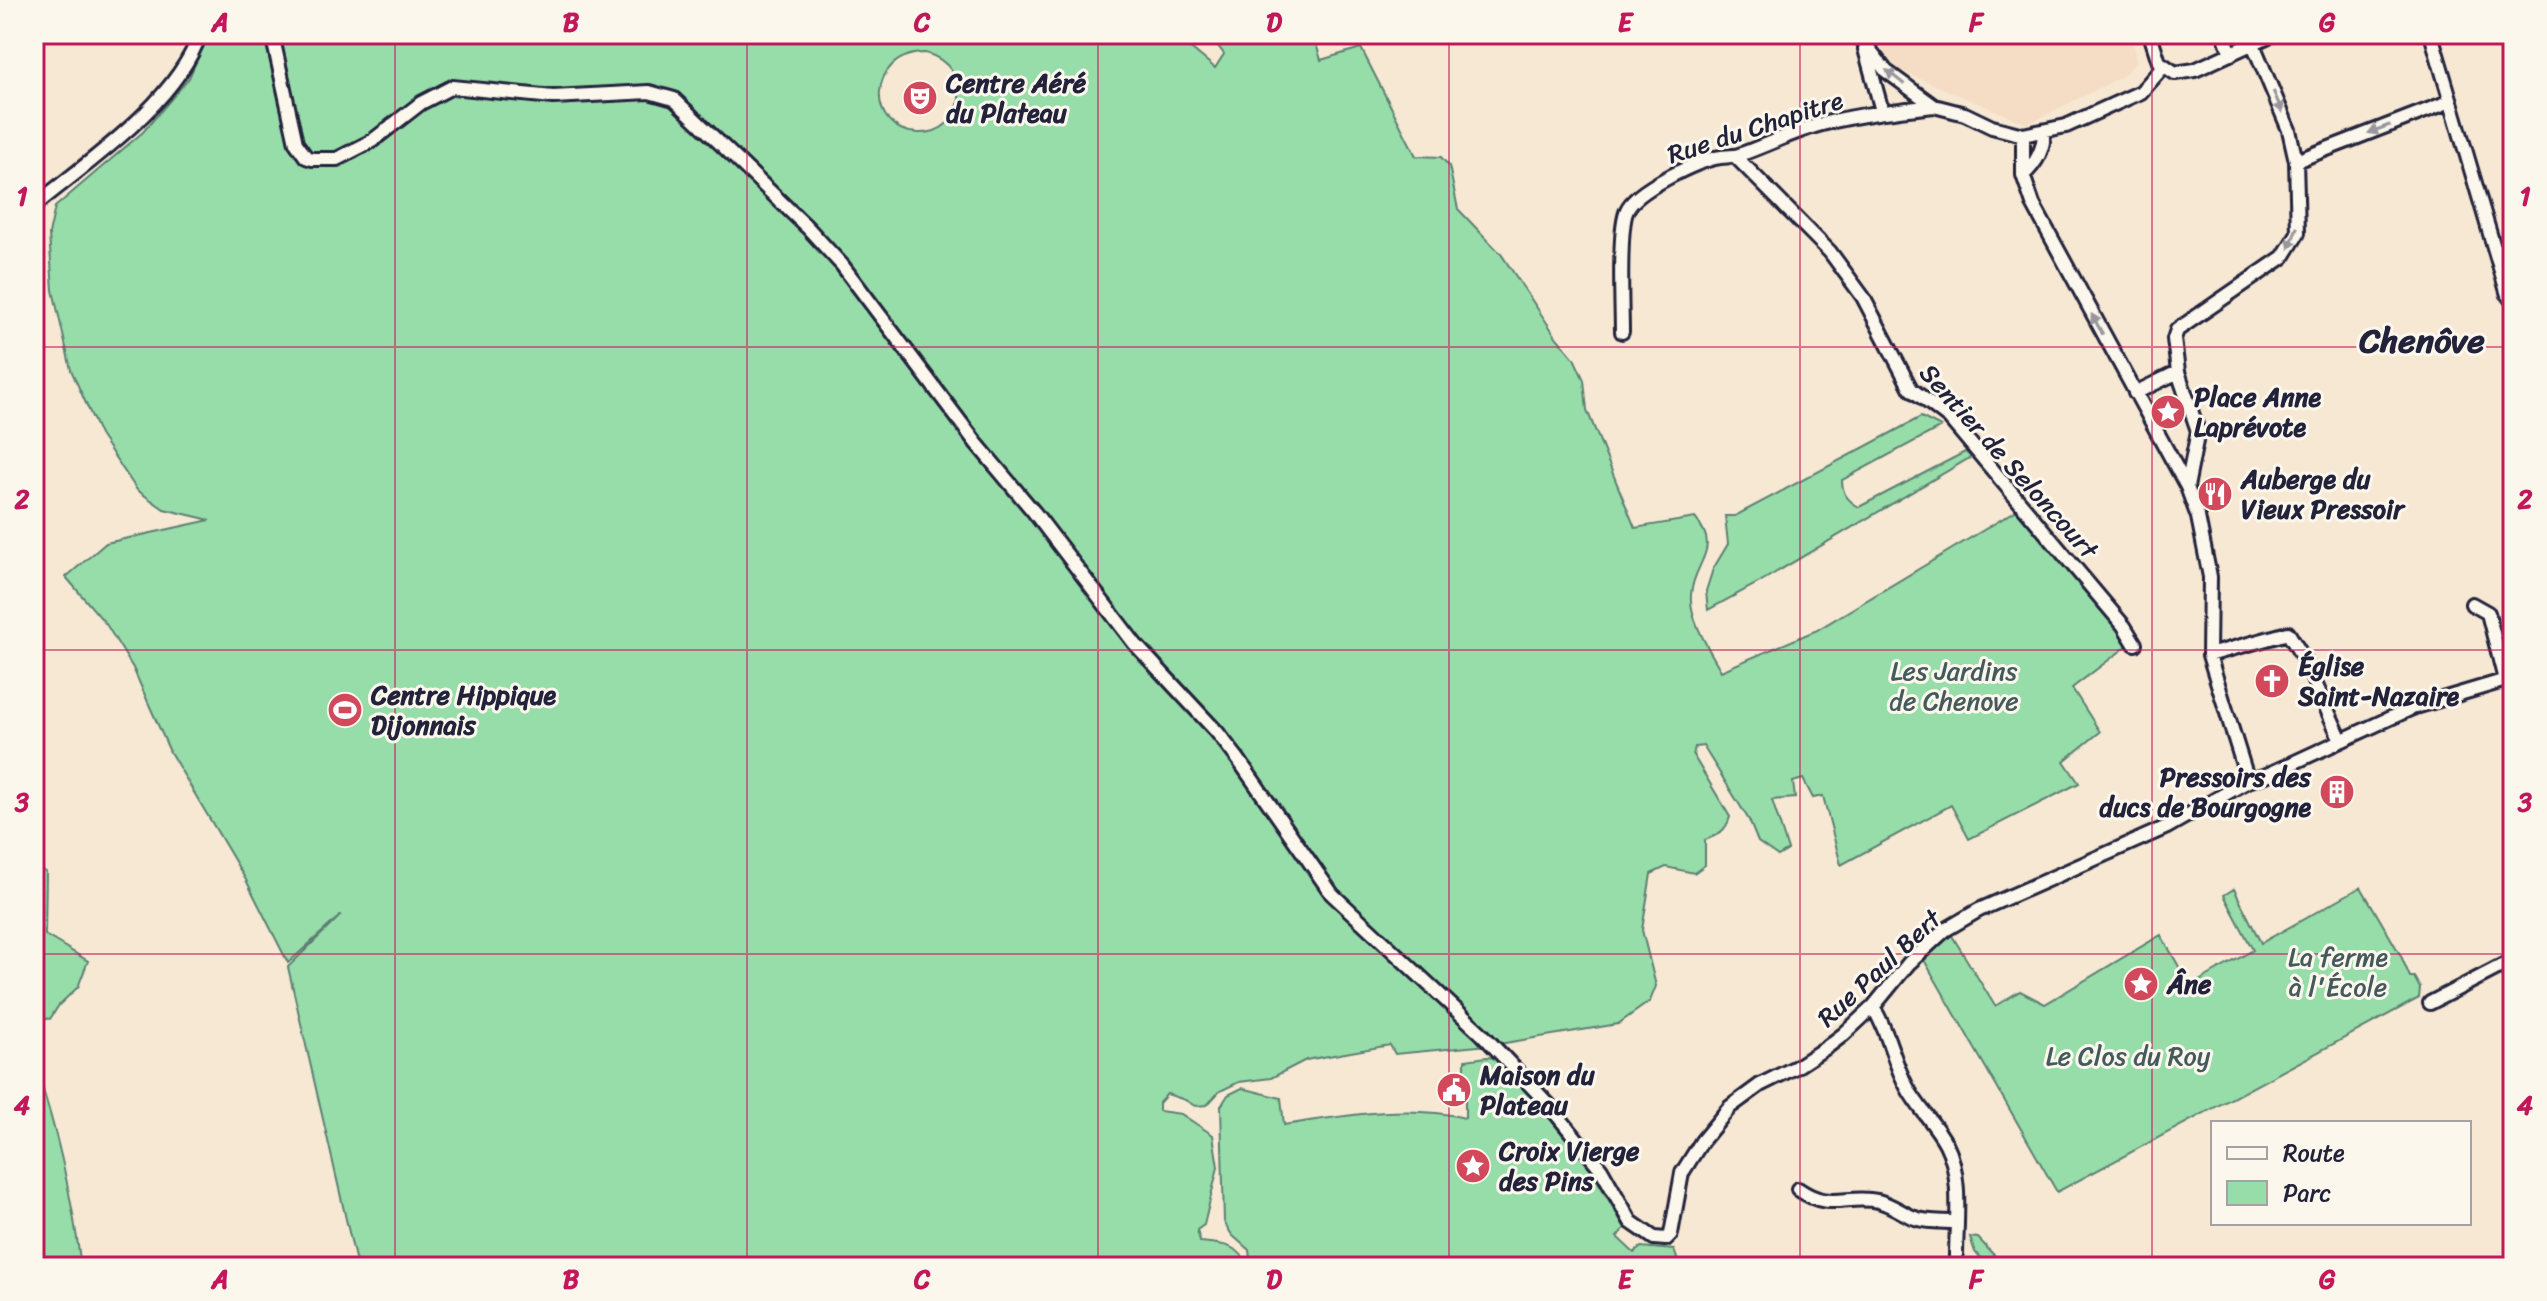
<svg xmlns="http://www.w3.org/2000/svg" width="2547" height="1301" viewBox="0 0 2547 1301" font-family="Sriracha,sans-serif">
<rect width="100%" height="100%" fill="#f7e8d4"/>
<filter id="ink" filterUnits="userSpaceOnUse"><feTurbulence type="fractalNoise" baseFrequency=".0125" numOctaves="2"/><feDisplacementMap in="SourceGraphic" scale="16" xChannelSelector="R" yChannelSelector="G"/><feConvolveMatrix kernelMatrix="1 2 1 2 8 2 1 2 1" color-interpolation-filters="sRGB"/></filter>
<g filter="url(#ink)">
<!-- built -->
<path fill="#f4ddc4" d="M 1871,34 L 2133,34 L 2136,62 L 2123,76 L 2036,120 L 2025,123 L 1901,71 L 1879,50 Z"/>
<!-- green -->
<path fill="#97ddaa" stroke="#5c8072" stroke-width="2" fill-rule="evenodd" d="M 208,34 L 271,36 L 275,34 L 1174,34 L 1215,68 L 1224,54 L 1209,34 L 1313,34 L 1321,60 L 1361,48 L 1416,156 L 1441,157 L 1449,166 L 1458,209 L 1501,254 L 1557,338 L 1574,358 L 1584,380 L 1587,410 L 1635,528 L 1695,518 C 1723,550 1693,562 1691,595 C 1689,619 1710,651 1721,671 L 1817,630 L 2017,510 L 2131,643 L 2072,688 L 2100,732 L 2064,761 L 2079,783 L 1969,839 L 1951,805 L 1841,865 L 1823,796 L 1813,798 L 1803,779 L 1793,782 L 1795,798 L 1772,800 L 1788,850 L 1778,856 L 1758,842 L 1749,820 L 1703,746 L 1695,747 L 1693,755 L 1730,817 C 1726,831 1718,835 1705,840 L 1705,865 L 1694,873 L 1666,867 L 1651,874 L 1642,930 L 1656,986 L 1650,1001 L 1618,1024 L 1499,1044 L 1395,1054 L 1390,1045 L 1306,1060 L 1271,1078 L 1239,1082 L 1220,1091 L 1207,1105 L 1195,1106 L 1185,1100 L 1167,1094 L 1159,1103 L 1159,1111 L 1181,1114 L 1213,1135 L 1218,1167 L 1204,1225 L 1197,1230 L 1200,1242 C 1217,1244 1233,1243 1244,1258 L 1240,1267 L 357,1267 L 288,967 L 341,915 L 288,963 L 246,880 L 170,752 L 133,668 L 106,624 L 66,577 L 106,543 L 210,520 L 164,509 L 137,490 L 100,435 L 71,370 L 53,290 L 49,234 L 55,207 L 143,132 L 189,78 ZM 925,53 C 975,66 968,135 918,133 C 865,131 867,53 925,53 Z
M 1921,417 L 1941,427 L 1842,480 C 1842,493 1847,500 1859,507 L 1965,452 L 1971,457 L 1758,583 L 1708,610 L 1706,591 L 1713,569 L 1728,544 L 1725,516 L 1735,516 Z
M 34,866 L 46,872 L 45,935 L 88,961 L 78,987 L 59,1005 L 50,1019 L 34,1016 Z
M 2361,887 L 2401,956 L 2410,977 L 2414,977 L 2420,988 L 2419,998 L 2057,1192 L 1924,960 L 1951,934 L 1995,1006 L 2020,991 L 2045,1004 L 2161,935 L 2190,986 L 2253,950 L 2224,895 L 2234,889 L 2261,943 Z
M 1487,1057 L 1495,1058 L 1576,1144 L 1625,1228 L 1617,1237 L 1634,1253 L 1641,1247 L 1674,1250 L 1680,1267 L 1251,1267 L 1249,1250 L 1232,1235 L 1224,1222 L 1221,1106 L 1228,1095 L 1242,1088 L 1281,1098 L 1284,1125 C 1343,1116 1407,1104 1465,1118 L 1465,1060 Z
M 34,1062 C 57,1129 72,1196 81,1267 L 34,1267 Z
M 1970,1237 L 1978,1238 L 2005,1267 L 1988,1267 L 1975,1252 Z"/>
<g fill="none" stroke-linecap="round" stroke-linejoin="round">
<defs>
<path id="minor" d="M 272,34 L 296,143 L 306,157 L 312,159 L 337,159 L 372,141 L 421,103 L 452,87 L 553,97 L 649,92 L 674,99 L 808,228 L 842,265 L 977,444 L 1034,512 L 1135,644 L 1217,732 L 1238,759 L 1332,894 L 1482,1034 L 1549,1105 L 1601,1169 L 1631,1222 L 1654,1238 L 1666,1239 L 1671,1234 L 1682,1173 L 1702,1141 L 1730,1107 L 1760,1085 L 1796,1067 L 1827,1047 L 1844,1034 L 1873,1007 L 1909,963 L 1945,930 L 1979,910 L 2167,827 L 2248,781 L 2269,774 L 2412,708 L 2513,678
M 2150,34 L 2159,62 L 2175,73 L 2195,70 L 2273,34
M 2224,34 L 2231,54
M 2431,34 L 2508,295 L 2513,302
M 1863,41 L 1886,71 L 1934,106 L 1965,114 L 1992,127 L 2023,135 L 2066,126 L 2141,92 L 2163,67
M 1865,49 L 1882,111
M 2023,135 L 2023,175 L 2033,204 L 2187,487 L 2198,517 L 2210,577 L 2209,655 L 2248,781
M 1735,156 L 1830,252 L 1863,297 L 1911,389 L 1949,418 L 2124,626 L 2135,644
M 2296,161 L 2451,101
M 2023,175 C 2037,163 2044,149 2044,131
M 34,206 C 89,161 176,103 200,34
M 1622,332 C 1622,308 1618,228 1627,210 C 1636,190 1694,163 1715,158 C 1723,156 1731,157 1739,155 C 1768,145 1796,130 1826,123 C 1861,114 1898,110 1934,106
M 2135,393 L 2178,372
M 2187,487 L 2198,431 L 2178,372 L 2174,339 L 2177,330 L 2283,257 L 2298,233 L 2296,161 L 2289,130 L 2253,44
M 2472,604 L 2488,613 L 2505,680
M 2209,655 L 2288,633 L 2304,659 L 2341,740
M 2430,1003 L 2513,960
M 1873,1007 C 1889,1032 1893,1062 1907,1087 C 1917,1107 1935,1123 1946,1144 C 1964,1179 1955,1228 1956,1267
M 1798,1189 C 1831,1212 1846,1194 1878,1201 C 1890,1204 1901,1212 1912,1217 C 1926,1223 1942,1221 1956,1222"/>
</defs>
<!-- minor casing -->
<use href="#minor" stroke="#22223b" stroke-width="18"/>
<!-- minor -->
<use href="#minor" stroke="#fbf7ec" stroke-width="12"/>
</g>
<!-- one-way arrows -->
<defs><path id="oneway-solid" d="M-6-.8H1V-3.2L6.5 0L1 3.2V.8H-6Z" transform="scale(2)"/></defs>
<g fill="#99979c">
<use href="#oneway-solid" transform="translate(1895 77) rotate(-142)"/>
<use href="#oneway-solid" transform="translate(2278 102) rotate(67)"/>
<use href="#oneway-solid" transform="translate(2379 129) rotate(159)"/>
<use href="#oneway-solid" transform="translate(2293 238) rotate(111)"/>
<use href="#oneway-solid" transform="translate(2097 324) rotate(-119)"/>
</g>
</g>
<!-- grid -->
<path fill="none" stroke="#c2185b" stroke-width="2" stroke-opacity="0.55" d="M 395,34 L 395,1267M 747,34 L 747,1267M 1098,34 L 1098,1267M 1449,34 L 1449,1267M 1800,34 L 1800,1267M 2152,34 L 2152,1267M 34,347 L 2513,347M 34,650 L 2513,650M 34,954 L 2513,954"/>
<!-- icons -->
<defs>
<symbol id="theatre-disc" viewBox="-11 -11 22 22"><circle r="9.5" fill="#d1495b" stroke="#fbf7ec"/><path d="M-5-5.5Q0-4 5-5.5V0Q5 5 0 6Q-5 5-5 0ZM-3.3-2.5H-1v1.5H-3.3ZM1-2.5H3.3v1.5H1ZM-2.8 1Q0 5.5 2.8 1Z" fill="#fff"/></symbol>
<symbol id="sight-disc" viewBox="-11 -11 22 22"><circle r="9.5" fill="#d1495b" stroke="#fbf7ec"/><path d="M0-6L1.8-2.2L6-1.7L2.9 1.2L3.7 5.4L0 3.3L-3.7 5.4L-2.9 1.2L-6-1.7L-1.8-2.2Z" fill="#fff"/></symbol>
<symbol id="restaurant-disc" viewBox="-11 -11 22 22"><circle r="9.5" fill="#d1495b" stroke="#fbf7ec"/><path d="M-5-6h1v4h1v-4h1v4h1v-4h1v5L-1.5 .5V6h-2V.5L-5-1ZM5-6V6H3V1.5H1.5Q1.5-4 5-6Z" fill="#fff"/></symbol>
<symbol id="church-disc" viewBox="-11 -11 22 22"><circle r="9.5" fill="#d1495b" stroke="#fbf7ec"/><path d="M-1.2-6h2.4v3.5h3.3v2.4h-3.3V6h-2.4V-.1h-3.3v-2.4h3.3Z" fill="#fff"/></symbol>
<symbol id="stadium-disc" viewBox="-11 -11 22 22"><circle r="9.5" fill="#d1495b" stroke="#fbf7ec"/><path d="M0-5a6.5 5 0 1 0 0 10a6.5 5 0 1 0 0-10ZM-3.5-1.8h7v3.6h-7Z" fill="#fff"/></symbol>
<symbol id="building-disc" viewBox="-11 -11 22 22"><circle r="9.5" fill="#d1495b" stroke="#fbf7ec"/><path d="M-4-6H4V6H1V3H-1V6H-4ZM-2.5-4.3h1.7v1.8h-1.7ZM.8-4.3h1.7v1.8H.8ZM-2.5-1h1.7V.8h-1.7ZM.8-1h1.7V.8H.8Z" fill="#fff"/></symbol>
<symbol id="civic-disc" viewBox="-11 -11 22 22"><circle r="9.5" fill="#d1495b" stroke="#fbf7ec"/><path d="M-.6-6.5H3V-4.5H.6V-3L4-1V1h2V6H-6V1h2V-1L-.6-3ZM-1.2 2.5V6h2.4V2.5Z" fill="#fff"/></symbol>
</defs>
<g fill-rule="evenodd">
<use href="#theatre-disc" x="900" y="78" width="40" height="40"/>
<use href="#sight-disc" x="2148" y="392" width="40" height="40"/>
<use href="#restaurant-disc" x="2195" y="474" width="40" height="40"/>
<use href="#church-disc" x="2252" y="661" width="40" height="40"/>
<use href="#stadium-disc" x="325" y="690" width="40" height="40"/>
<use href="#building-disc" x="2317" y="772" width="40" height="40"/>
<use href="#sight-disc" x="2121" y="964" width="40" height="40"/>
<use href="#civic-disc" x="1434" y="1070" width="40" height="40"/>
<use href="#sight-disc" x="1453" y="1146" width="40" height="40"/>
</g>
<g text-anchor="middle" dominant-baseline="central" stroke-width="6" stroke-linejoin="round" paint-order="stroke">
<!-- poi labels -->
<g font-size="26" font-weight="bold" fill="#22223b" stroke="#fbf7ec" text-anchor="start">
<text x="946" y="83">Centre Aéré<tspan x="946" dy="30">du Plateau</tspan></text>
<text x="2194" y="397">Place Anne<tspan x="2194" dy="30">Laprévote</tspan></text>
<text x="2241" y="479">Auberge du<tspan x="2241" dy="30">Vieux Pressoir</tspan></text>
<text x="2298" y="666">Église<tspan x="2298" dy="30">Saint-Nazaire</tspan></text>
<text x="371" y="695">Centre Hippique<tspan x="371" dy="30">Dijonnais</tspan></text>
<text x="2311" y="777" text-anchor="end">Pressoirs des<tspan x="2311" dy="30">ducs de Bourgogne</tspan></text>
<text x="2167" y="984">Âne</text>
<text x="1480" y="1075">Maison du<tspan x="1480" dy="30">Plateau</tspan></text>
<text x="1499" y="1151">Croix Vierge<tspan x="1499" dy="30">des Pins</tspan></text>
</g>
<!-- street labels -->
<g font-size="26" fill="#22223b" stroke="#fbf7ec">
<text transform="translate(1755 127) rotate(-18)">Rue du Chapitre</text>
<text transform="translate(2009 461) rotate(48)">Sentier de Seloncourt</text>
<text transform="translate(1879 968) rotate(-43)">Rue Paul Bert</text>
</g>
<!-- park labels -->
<g font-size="26" fill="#455a5c" stroke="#fbf7ec">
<text x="1954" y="671">Les Jardins<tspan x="1954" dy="30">de Chenove</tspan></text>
<text x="2338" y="957">La ferme<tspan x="2338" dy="30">à l'École</tspan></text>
<text x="2128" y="1056">Le Clos du Roy</text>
</g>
<!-- district labels -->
<g font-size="34" font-weight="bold" fill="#22223b" stroke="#fbf7ec">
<text x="2422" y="341">Chenôve</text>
</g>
</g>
<!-- margin -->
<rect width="2547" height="1301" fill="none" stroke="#fbf7ec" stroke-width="88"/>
<!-- legend -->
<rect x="2211" y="1121" width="260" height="104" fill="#fbf7ec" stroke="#a4a2a5" stroke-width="2"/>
<rect x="2227" y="1147" width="40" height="12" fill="#fbf7ec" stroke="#a4a2a5" stroke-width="2"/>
<text x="2283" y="1161" font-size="24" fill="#22223b">Route</text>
<rect x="2227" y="1181" width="40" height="24" fill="#97ddaa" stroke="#a4a2a5" stroke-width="2"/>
<text x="2283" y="1201" font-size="24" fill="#22223b">Parc</text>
<rect x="44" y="44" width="2459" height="1213" fill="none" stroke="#c2185b" stroke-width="3"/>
<g font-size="26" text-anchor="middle" font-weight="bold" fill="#c2185b">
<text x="220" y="31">A</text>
<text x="571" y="31">B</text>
<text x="922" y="31">C</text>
<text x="1274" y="31">D</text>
<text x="1625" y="31">E</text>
<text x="1976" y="31">F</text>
<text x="2327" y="31">G</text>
<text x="22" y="205">1</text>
<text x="2525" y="205">1</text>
<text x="22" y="508">2</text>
<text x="2525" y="508">2</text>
<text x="22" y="811">3</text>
<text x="2525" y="811">3</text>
<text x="22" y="1114">4</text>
<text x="2525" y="1114">4</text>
<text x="220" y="1288">A</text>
<text x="571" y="1288">B</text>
<text x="922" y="1288">C</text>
<text x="1274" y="1288">D</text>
<text x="1625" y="1288">E</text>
<text x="1976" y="1288">F</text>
<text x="2327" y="1288">G</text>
</g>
</svg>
